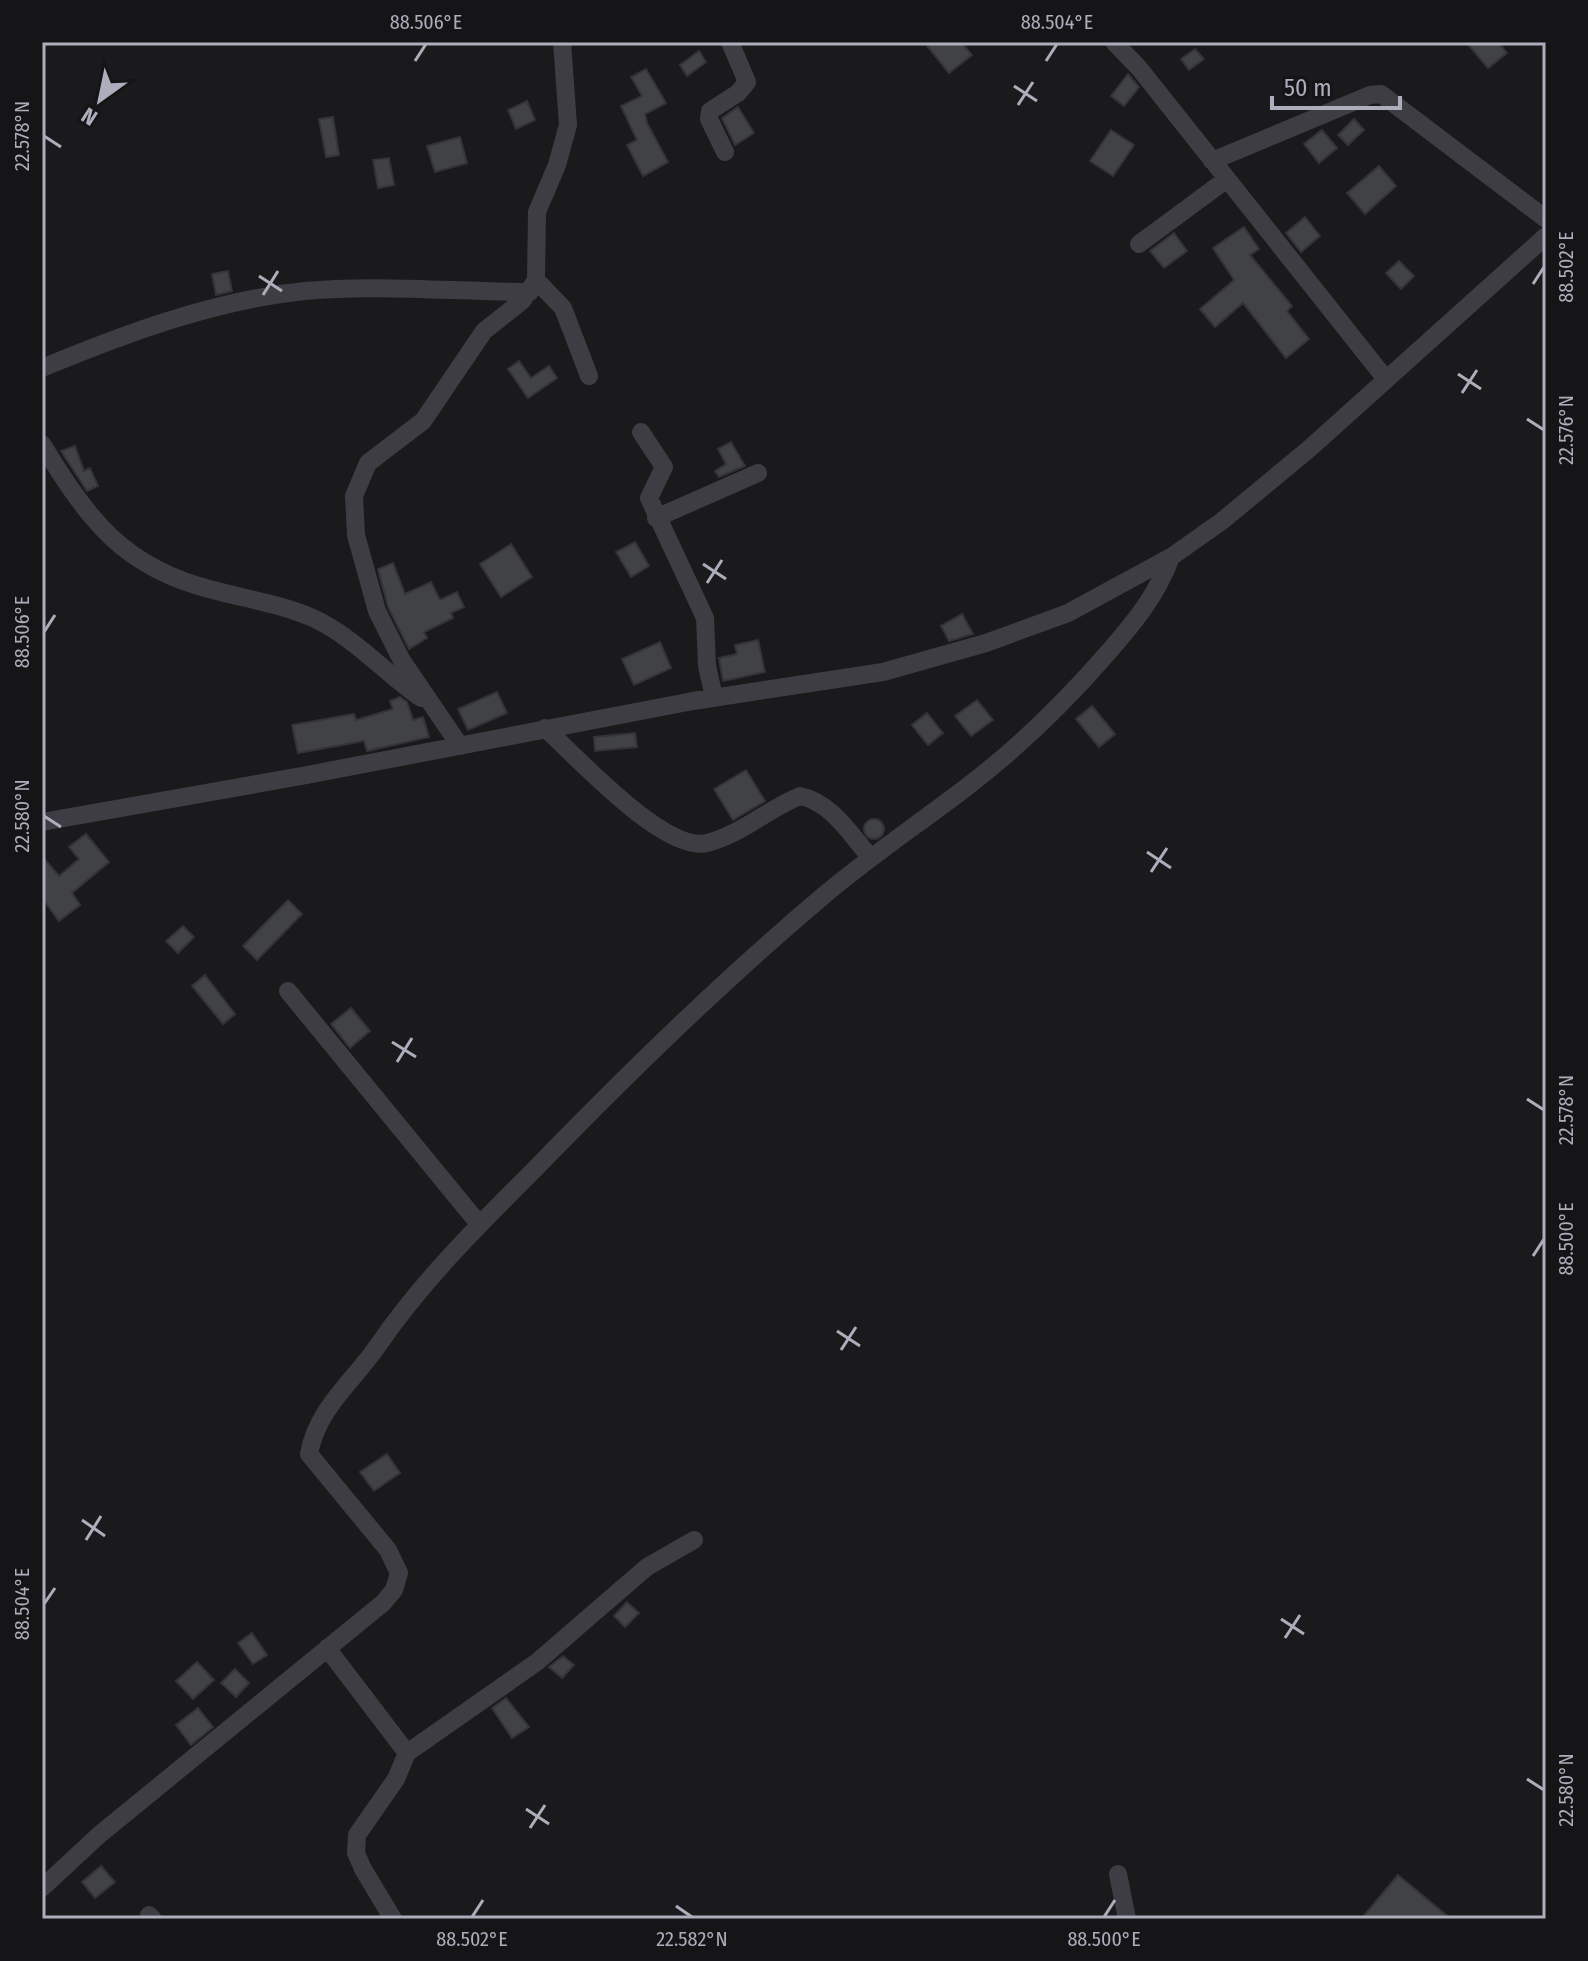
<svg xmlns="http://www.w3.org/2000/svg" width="1588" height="1961" viewBox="0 0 1588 1961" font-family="'Fira Sans Condensed',sans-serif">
<rect width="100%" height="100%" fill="#1a1a1c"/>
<!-- building -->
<path fill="#414246" stroke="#343438" stroke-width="2" d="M 924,42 L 961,42 L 972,55 L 949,73 Z
M 1466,42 L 1498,42 L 1507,53 L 1488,68 Z
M 1195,49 L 1204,59 L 1189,70 L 1181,59 Z
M 699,51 L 706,62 L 687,76 L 680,65 Z
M 646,69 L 666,103 L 645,114 L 647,123 L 668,162 L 643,176 L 627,145 L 637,140 L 621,106 L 642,96 L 631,77 Z
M 1128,74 L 1139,87 L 1124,106 L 1111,96 Z
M 527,101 L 535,120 L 516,129 L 508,110 Z
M 738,107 L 754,133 L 735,145 L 722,118 Z
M 333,117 L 339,155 L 326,157 L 319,119 Z
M 1354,119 L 1364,130 L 1348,145 L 1338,135 Z
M 1111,130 L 1134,145 L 1113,176 L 1090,161 Z
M 1322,130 L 1337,148 L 1319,163 L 1304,144 Z
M 460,137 L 467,163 L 435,172 L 427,146 Z
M 389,158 L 394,185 L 378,188 L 373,160 Z
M 1379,166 L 1396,186 L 1365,214 L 1347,193 Z
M 1305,217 L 1320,236 L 1301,252 L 1286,233 Z
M 1244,227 L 1259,249 L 1250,255 L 1292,306 L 1287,311 L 1309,339 L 1286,358 L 1243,303 L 1215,327 L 1200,309 L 1234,280 L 1213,248 Z
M 1174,233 L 1187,251 L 1164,268 L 1150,251 Z
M 1399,261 L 1414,276 L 1401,289 L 1386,273 Z
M 228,271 L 232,291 L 216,295 L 212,274 Z
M 519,361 L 531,378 L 549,366 L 557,378 L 528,398 L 508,369 Z
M 731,442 L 745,466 L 719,477 L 715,471 L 726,464 L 718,449 Z
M 75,446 L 84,471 L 90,468 L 98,486 L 87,491 L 61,451 Z
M 635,542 L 649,566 L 631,577 L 616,552 Z
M 511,544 L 532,577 L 501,597 L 480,564 Z
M 393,563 L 405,594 L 431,582 L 440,600 L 457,592 L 464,607 L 451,613 L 453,618 L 424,632 L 427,638 L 409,649 L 388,607 L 378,569 Z
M 962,614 L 973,634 L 949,641 L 941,626 Z
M 758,640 L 765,672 L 723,681 L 719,658 L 737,654 L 735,645 Z
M 660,642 L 671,668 L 634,685 L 622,659 Z
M 497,692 L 507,713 L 468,730 L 458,709 Z
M 400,697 L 407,702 L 413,720 L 423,717 L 429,737 L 367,751 L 364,741 L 298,753 L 292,725 L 354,714 L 356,720 L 393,709 L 390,701 Z
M 977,700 L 993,720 L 971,736 L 955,716 Z
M 1092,706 L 1115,734 L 1099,747 L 1076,719 Z
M 927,713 L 943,733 L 928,745 L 912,725 Z
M 635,733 L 637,747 L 595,751 L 594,737 Z
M 746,770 L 765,801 L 733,820 L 714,789 Z
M864 829a10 10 0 1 1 20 0a10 10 0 1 1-20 0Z
M 86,834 L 109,862 L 72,893 L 80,905 L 59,921 L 42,898 L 42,856 L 59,876 L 79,859 L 69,847 Z
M 288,900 L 302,914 L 257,960 L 243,946 Z
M 183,926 L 194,937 L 178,953 L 166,941 Z
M 205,975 L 235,1014 L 223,1024 L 192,986 Z
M 351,1008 L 370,1031 L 350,1048 L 331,1024 Z
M 387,1454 L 400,1473 L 374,1491 L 360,1472 Z
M 627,1602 L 639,1613 L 625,1627 L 614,1616 Z
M 252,1633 L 267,1655 L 253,1664 L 238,1643 Z
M 563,1656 L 574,1665 L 562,1678 L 549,1667 Z
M 197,1662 L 214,1680 L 193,1699 L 176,1681 Z
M 235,1669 L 249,1683 L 236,1697 L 221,1683 Z
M 506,1698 L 529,1727 L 512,1738 L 492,1708 Z
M 198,1708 L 213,1727 L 191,1745 L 176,1725 Z
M 101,1866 L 115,1882 L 95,1898 L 82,1882 Z
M 1398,1875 L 1451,1919 L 1361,1919 Z"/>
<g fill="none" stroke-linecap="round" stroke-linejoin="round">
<!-- minor -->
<path stroke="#3d3d43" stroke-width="18" d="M 1114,42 L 1139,68 L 1385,378
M 725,152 L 709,119 L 710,111 L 738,93 L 747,82 L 730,42
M 1212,161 L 1370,95 L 1381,94 L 1546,219
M 1139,244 L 1227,179
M 536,280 L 563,308 L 589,376
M 42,368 C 124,334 215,300 305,291 C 374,284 459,292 530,292
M 641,432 L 664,467 L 649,498 L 705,618 L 707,666 L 714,697
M 42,444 C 88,519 123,568 213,590 C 246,599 281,604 313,618 C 354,637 384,672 421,698
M 656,518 L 758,473
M 545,728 C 576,756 664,853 707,843 C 740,835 768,809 800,796 C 831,802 851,835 871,858
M 460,746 L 401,659 L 377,611 L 356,535 L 354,496 L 368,463 L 423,421 L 484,331 L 522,301 L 536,280 L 537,212 L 557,165 L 568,125 L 562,42
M 42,822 L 307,775 L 693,701 L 883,672 L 986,643 L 1068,613 L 1171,557 L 1222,521 L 1309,449 L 1546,236
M 288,991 L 479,1224
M 327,1648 L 407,1753 L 396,1779 L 357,1835 L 356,1853 L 363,1869 L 393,1919
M 407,1753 L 537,1662 L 647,1567 L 694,1540
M 1118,1874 L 1127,1919
M 42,1888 L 99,1835 L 383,1603 L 394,1590 L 399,1573 L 388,1550 L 309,1454 C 317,1408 354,1381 379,1344 C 423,1280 479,1225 534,1170 C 626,1075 721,982 822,897 C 869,857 920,823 968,786 C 1019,747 1063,704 1105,656 C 1133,624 1156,597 1171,557
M 149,1915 L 153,1919"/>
</g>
<!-- ticks -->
<path fill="none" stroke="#adaebb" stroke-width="3" d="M 415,61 L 426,44M 1046,61 L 1057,44M 1014,86 L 1037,101M 1018,105 L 1033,82M 44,136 L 61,147M 259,276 L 282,291M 1533,284 L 1544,267M 263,295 L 278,271M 1458,374 L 1481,389M 1462,393 L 1477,370M 1527,419 L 1544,430M 703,564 L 726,579M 707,583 L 722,560M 44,632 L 55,615M 44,816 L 61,827M 1147,852 L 1171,868M 1151,872 L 1167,848M 392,1042 L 416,1057M 397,1062 L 412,1038M 1527,1099 L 1544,1110M 1533,1256 L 1544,1239M 837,1331 L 860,1346M 841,1350 L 856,1327M 82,1520 L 105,1536M 86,1540 L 101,1516M 44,1604 L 55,1588M 1281,1619 L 1304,1634M 1285,1638 L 1300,1615M 1527,1779 L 1544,1790M 526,1809 L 549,1824M 530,1828 L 545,1805M 676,1906 L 692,1917M 472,1917 L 483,1900M 1104,1917 L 1115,1900"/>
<!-- border -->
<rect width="1588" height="1961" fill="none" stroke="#151517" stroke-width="88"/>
<!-- north arrow -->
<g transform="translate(100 100) rotate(213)" stroke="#151517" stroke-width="6" paint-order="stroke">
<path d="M0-6L14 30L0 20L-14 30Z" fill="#adaebb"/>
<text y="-12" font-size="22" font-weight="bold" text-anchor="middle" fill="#adaebb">N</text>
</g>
<!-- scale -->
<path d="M1272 96v12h128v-12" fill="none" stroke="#adaebb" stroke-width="4"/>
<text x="1284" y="96" font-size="24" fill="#adaebb" stroke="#151517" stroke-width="6" paint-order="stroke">50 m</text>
<rect x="44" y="44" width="1500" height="1873" fill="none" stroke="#adaebb" stroke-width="3"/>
<g font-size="20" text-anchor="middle" fill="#adaebb">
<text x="426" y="29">88.506°E</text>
<text x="1057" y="29">88.504°E</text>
<text transform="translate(22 136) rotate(-90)" y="7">22.578°N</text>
<text transform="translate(1566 267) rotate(-90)" y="7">88.502°E</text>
<text transform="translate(1566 430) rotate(-90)" y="7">22.576°N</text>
<text transform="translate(22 632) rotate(-90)" y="7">88.506°E</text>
<text transform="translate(22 816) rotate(-90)" y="7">22.580°N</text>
<text transform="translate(1566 1110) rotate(-90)" y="7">22.578°N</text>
<text transform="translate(1566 1239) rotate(-90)" y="7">88.500°E</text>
<text transform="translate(22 1604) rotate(-90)" y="7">88.504°E</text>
<text transform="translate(1566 1790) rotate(-90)" y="7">22.580°N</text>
<text x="472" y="1946">88.502°E</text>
<text x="692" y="1946">22.582°N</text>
<text x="1104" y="1946">88.500°E</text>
</g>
</svg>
